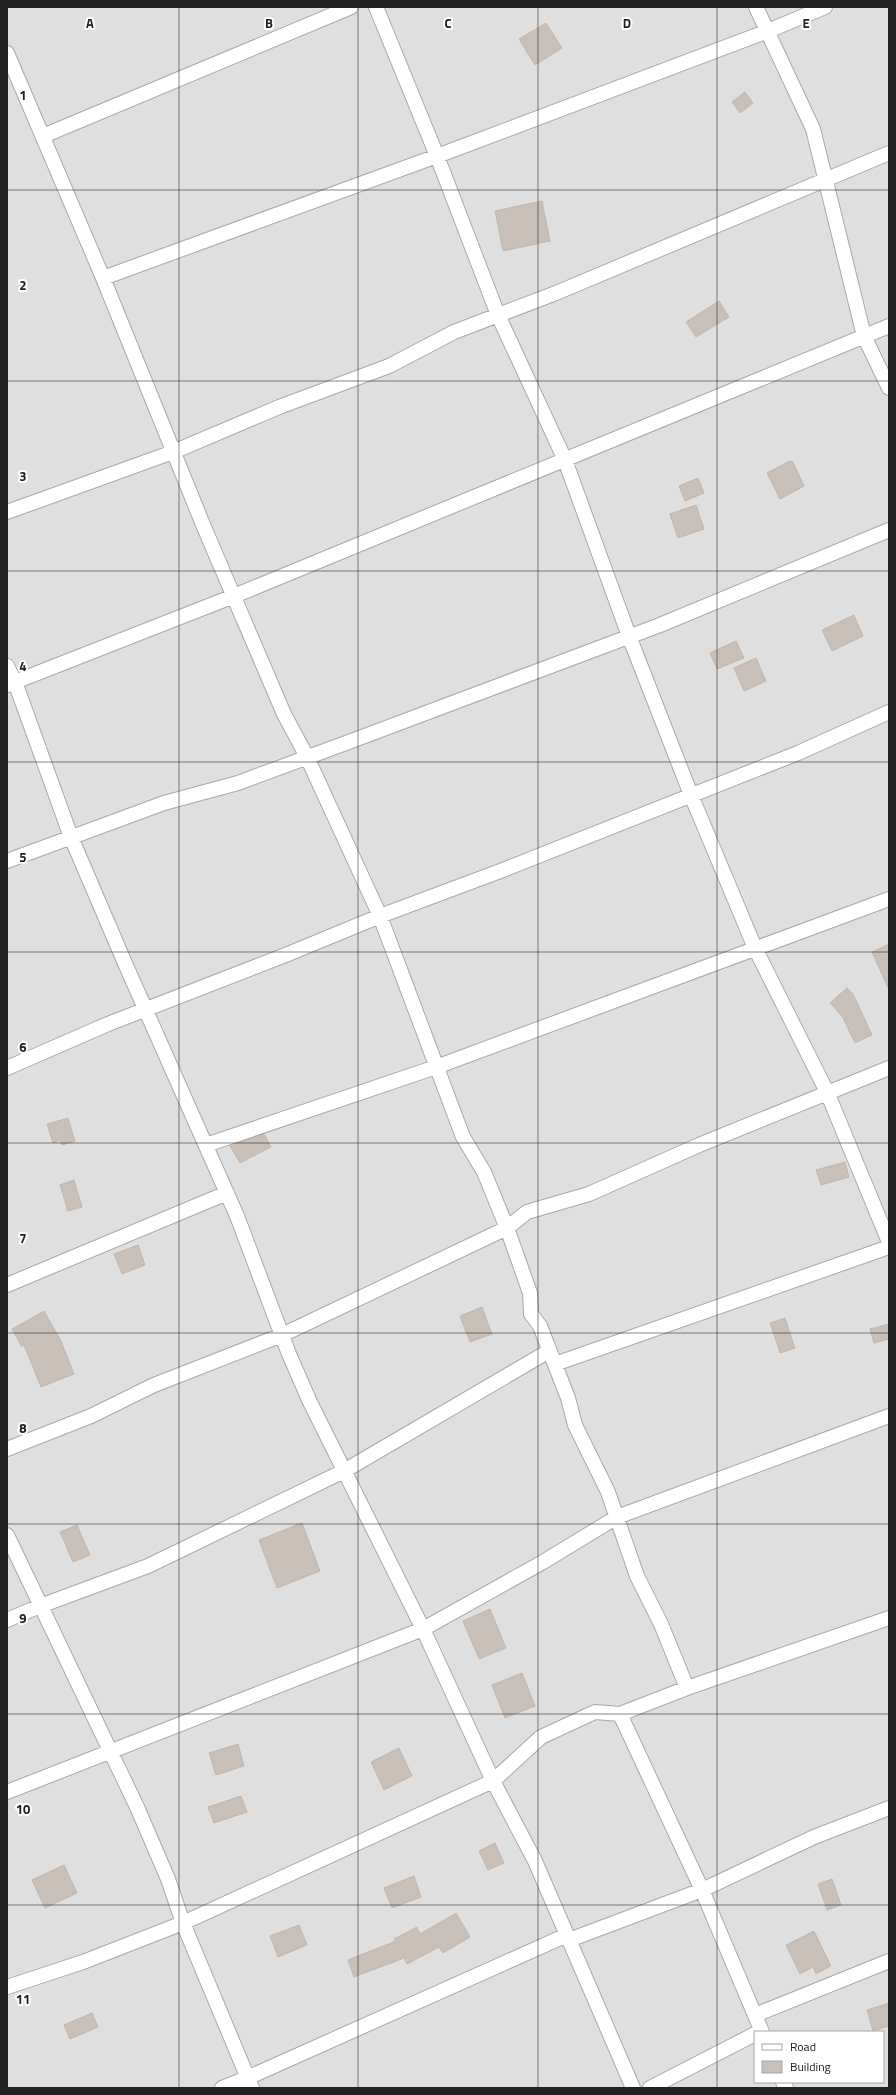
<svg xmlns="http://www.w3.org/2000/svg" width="896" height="2095" viewBox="0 0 896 2095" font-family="'Titillium Web',sans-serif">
<rect width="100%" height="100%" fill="#f2efe9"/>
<!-- residential -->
<path fill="#e0dfdf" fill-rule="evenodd" d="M 7,7 L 889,7 L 889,2088 L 7,2088 ZM 755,2032 L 883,2032 L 883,2082 L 755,2082 Z"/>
<!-- building -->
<path fill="#c7bfb8" stroke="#c4b6ab" d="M 546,23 L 562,48 L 535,65 L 519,39 Z
M 745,92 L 753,103 L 740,113 L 732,102 Z
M 542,201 L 550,241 L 503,251 L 495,211 Z
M 719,301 L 729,317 L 696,337 L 686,322 Z
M 790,461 L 793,462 L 804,486 L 780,499 L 767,473 Z
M 698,478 L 704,493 L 685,501 L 679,486 Z
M 696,505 L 704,529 L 678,538 L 670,514 Z
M 854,615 L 863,636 L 832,651 L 822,630 Z
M 736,641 L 744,658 L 717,669 L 710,653 Z
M 756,658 L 766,681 L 744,691 L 734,668 Z
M 889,944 L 889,990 L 872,952 Z
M 847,988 L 853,994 L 872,1035 L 855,1043 L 842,1016 L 830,1003 Z
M 68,1118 L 75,1141 L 62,1145 L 60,1140 L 53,1143 L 47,1124 Z
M 264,1134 L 271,1147 L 240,1163 L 230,1146 Z
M 845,1162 L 849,1177 L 821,1185 L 816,1170 Z
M 74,1180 L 82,1207 L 68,1211 L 60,1185 Z
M 138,1245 L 145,1265 L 122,1274 L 114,1254 Z
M 482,1307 L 492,1334 L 470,1342 L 460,1316 Z
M 44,1311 L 61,1341 L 74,1374 L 41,1387 L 24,1345 L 22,1347 L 12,1329 Z
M 785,1318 L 795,1348 L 780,1353 L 770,1323 Z
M 889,1324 L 889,1339 L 874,1343 L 870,1329 Z
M 302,1523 L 320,1571 L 277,1588 L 259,1540 Z
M 77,1525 L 90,1555 L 73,1562 L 60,1532 Z
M 490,1609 L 506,1648 L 479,1659 L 463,1621 Z
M 522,1673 L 535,1706 L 505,1718 L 492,1685 Z
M 238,1744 L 244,1766 L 216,1775 L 209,1753 Z
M 399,1748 L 412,1776 L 384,1790 L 371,1762 Z
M 241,1796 L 247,1812 L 214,1823 L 208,1807 Z
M 495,1843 L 504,1863 L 488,1870 L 479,1851 Z
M 64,1865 L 77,1893 L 45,1908 L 32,1880 Z
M 414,1876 L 421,1897 L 392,1908 L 384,1888 Z
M 832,1879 L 841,1905 L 827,1910 L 818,1884 Z
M 456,1913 L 470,1937 L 443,1953 L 439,1947 L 407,1964 L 404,1958 L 354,1977 L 348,1960 L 396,1941 L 394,1939 L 417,1927 L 420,1934 Z
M 299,1925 L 307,1945 L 278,1957 L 270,1936 Z
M 814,1931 L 831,1966 L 816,1974 L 813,1967 L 800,1974 L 786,1945 Z
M 889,2003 L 889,2026 L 873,2031 L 867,2010 Z
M 92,2013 L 98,2027 L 70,2039 L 64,2025 Z"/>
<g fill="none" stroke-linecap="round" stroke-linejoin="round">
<defs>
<path id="street" d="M 376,7 L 437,156 L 498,315 L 565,460 L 629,636 L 691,795 L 755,948 L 827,1092 L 889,1242
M 756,7 L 813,129 L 864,336 L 889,388
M 7,53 L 103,278 L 204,527 L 284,714 L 307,757 L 380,916 L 463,1137 L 484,1172 L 507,1228 L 530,1293 L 531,1314 L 540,1326 L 568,1398 L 575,1425 L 608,1492 L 637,1576 L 661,1624 L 687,1688 L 620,1714 L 595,1712 L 541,1737 L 493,1781 L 183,1923 L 83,1962 L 7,1987
M 43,136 L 351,7
M 103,278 L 437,156 L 768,31 L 825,7
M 7,512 L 173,452 L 279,407 L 389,366 L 454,332 L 556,293 L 889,153
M 7,666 L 15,682 L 71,837 L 124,961 L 237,1216 L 289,1354 L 310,1402 L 423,1629 L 493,1781 L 535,1861 L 633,2088
M 7,685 L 234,596 L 889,326
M 7,861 L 164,803 L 238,783 L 354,740 L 660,625 L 889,530
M 7,1068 L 108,1024 L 288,954 L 380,916 L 503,870 L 798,753 L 889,712
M 206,1145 L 436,1067 L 889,899
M 7,1285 L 227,1193
M 555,1364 L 889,1247
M 7,1449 L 91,1416 L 154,1385 L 282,1335 L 507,1228 L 527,1212 L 589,1194 L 699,1145 L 889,1068
M 7,1535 L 137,1807 L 168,1879 L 183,1923 L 252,2088
M 7,1620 L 40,1606 L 148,1566 L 344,1471 L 549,1351
M 687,1688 L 889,1618
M 620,1714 L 702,1890 L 762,2032
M 7,1792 L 423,1629 L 543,1562 L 617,1517 L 889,1416
M 569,1940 L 702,1890 L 814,1837 L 889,1808
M 755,2015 L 889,1961
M 783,2082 L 786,2088
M 222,2088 L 247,2078 L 567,1935
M 650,2088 L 755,2034"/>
</defs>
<!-- street casing -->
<use href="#street" stroke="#a9a9a9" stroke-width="16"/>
<!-- street -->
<use href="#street" stroke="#fff" stroke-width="14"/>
</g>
<!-- grid -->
<path fill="none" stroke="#222" stroke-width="1" stroke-opacity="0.55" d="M 179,7 L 179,2088M 358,7 L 358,2088M 538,7 L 538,2088M 717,7 L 717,2088M 7,190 L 889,190M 7,381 L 889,381M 7,571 L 889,571M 7,762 L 889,762M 7,952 L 889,952M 7,1143 L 889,1143M 7,1333 L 889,1333M 7,1524 L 889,1524M 7,1714 L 889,1714M 7,1905 L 889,1905"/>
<g font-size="13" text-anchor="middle" font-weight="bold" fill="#222" stroke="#fff" stroke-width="4" stroke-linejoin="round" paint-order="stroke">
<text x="90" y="28">A</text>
<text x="269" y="28">B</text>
<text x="448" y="28">C</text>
<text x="627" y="28">D</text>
<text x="806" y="28">E</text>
<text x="23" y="100">1</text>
<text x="23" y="290">2</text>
<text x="23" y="481">3</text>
<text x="23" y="671">4</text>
<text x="23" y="862">5</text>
<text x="23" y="1052">6</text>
<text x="23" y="1243">7</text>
<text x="23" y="1433">8</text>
<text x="23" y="1623">9</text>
<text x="23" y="1814">10</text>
<text x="23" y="2004">11</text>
</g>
<!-- border -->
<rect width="896" height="2095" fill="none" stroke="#222222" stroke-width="16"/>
<!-- legend -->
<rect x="754" y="2031" width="130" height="52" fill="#ffffff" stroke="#a7a7a7"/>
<rect x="762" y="2044" width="20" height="6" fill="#ffffff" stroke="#a7a7a7"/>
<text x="790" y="2051" font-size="12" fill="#222222">Road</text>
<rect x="762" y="2061" width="20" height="12" fill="#c7bfb8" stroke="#a7a7a7"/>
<text x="790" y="2071" font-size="12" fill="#222222">Building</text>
</svg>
